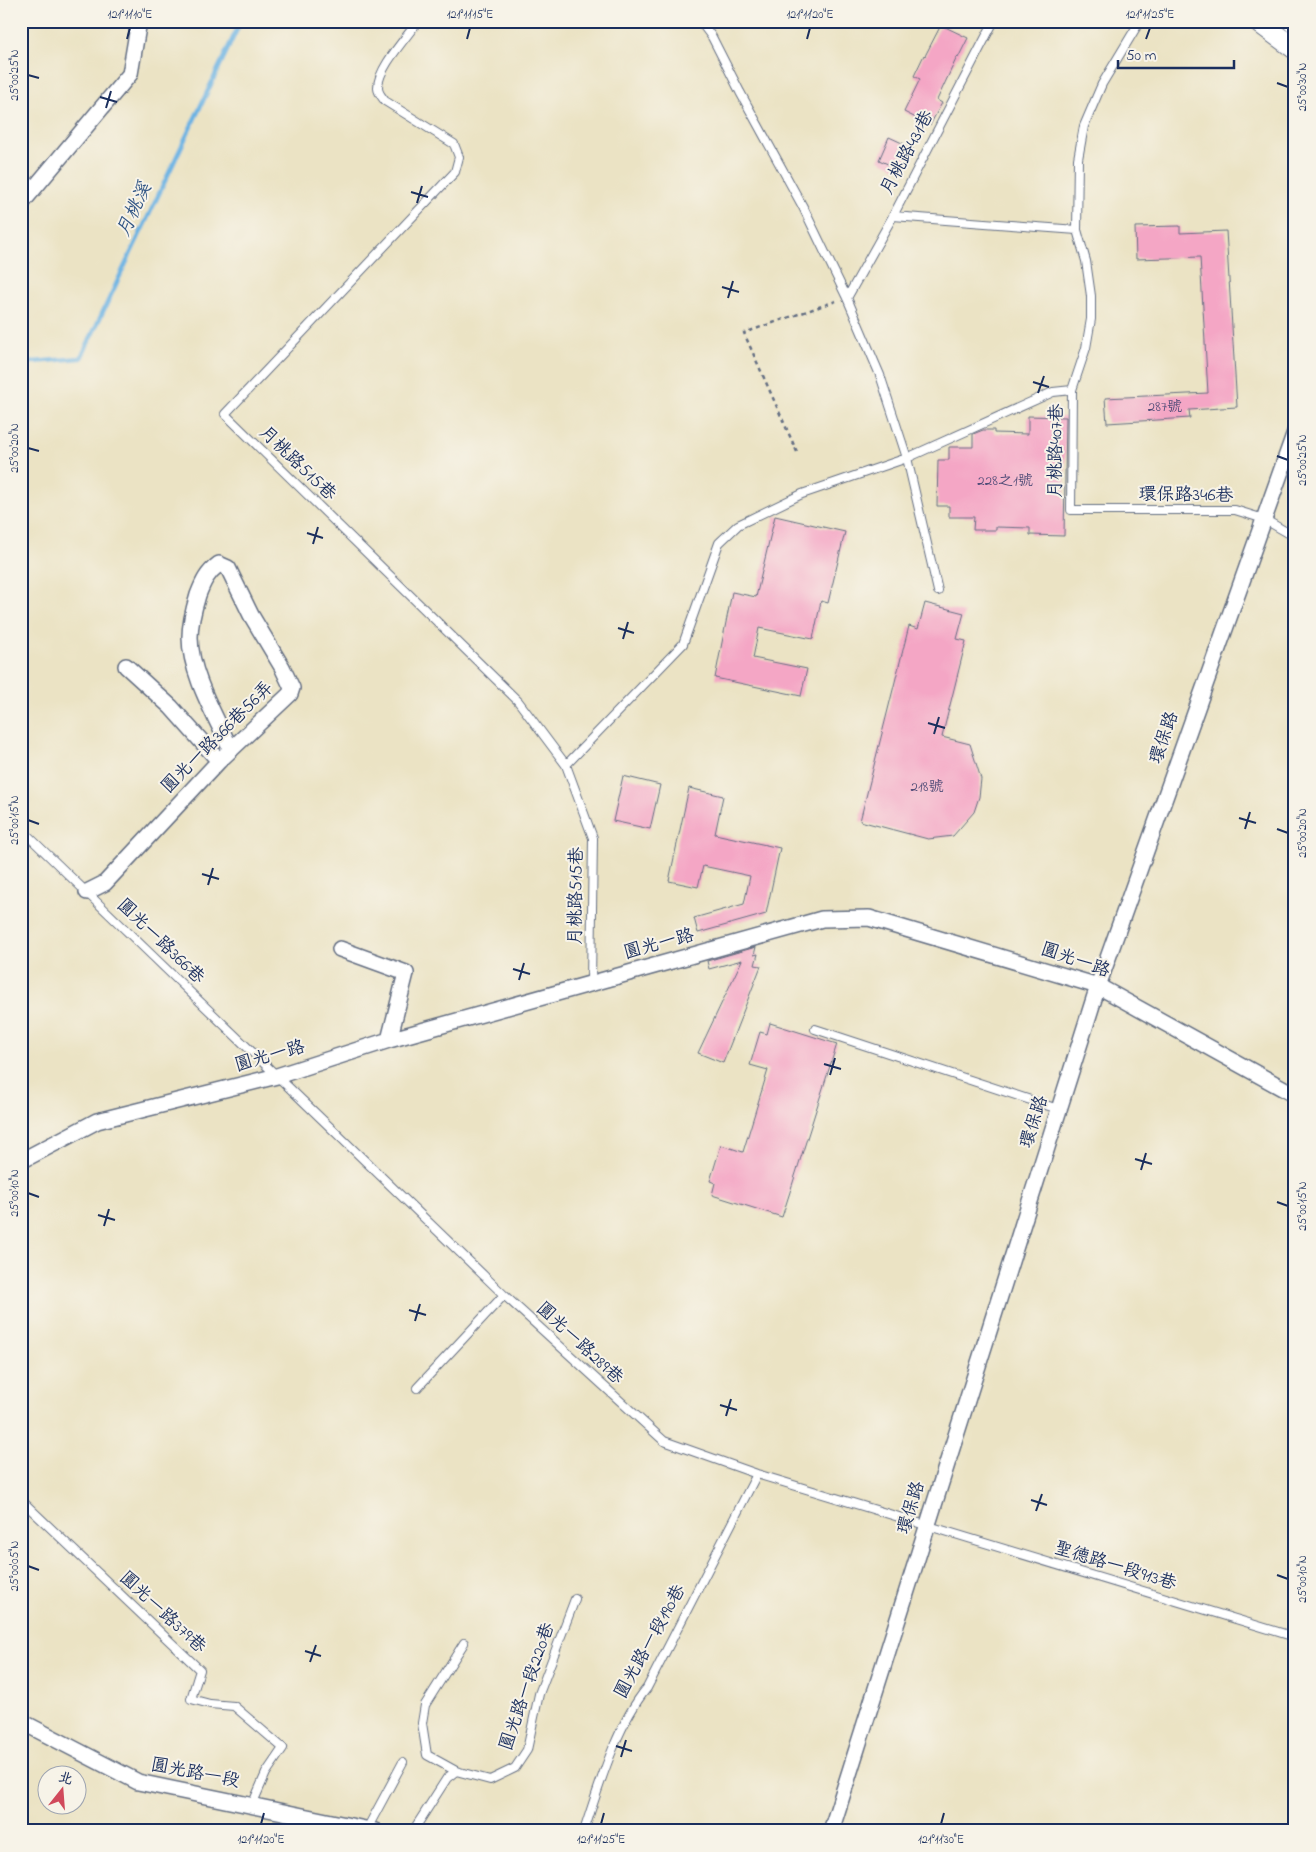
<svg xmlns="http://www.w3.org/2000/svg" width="1316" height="1852" viewBox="0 0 1316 1852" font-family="'Indie Flower','LXGW WenKai TC',sans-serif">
<rect width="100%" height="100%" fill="#f7f3e8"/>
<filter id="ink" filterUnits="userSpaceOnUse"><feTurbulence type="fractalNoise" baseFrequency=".02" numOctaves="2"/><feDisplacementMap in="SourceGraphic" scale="10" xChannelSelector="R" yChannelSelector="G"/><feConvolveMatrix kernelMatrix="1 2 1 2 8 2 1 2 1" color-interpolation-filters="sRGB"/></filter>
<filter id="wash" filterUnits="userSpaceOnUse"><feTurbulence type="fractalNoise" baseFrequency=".0096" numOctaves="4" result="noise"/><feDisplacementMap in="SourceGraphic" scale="20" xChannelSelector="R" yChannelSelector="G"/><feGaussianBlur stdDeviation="1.12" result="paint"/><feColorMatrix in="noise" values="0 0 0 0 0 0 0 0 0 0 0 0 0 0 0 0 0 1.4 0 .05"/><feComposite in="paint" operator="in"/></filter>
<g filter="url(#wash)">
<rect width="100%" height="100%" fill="#ebe3c4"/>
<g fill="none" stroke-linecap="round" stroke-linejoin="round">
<!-- stream -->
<path stroke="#6cb3e3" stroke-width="4.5" d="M 21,363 L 81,358 L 241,21"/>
</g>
<g id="blocks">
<!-- building -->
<path fill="#f4a6c5" d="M 941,25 L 968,38 L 958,58 L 957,57 L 937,100 L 942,103 L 930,125 L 904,112 L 920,79 L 914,76 L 924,55 L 925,56 Z
M 889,137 L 913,148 L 903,171 L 879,160 Z
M 1180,226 L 1180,233 L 1226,231 L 1237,407 L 1189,410 L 1190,418 L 1107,423 L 1105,398 L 1208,393 L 1200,257 L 1136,259 L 1135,227 Z
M 1028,416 L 1066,417 L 1064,536 L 1030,535 L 1030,528 L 996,527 L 996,530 L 973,530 L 974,517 L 949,517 L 949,506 L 937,506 L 938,460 L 949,460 L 949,447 L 973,447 L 973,434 L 983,430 L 994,430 L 994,433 L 1028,434 Z
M 775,516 L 845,532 L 828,603 L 821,601 L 813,639 L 759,628 L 753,658 L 807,669 L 801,696 L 715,678 L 732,592 L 756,597 Z
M 925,603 L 964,613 L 957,639 L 966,641 L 942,737 L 970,744 L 981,779 L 979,797 L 974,812 L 953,836 L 928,839 L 860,821 L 909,626 L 918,629 Z
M 623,776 L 660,785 L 650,829 L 613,821 Z
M 689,788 L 723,796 L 715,834 L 780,848 L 766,914 L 698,933 L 694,918 L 744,904 L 750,876 L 703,866 L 698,887 L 669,881 Z
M 756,947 L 754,955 L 758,954 L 755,965 L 761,966 L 723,1063 L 698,1053 L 742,960 L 709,969 L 707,961 Z
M 770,1023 L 837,1044 L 782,1217 L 712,1195 L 715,1183 L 710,1181 L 721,1145 L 743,1152 L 768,1070 L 750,1065 L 760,1032 L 767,1034 Z"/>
</g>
</g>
<g filter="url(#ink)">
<use href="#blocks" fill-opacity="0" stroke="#646e82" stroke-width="1"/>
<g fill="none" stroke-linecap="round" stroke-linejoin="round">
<defs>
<path id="service" d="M 418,21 C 407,37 377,69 378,88 C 378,93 382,97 385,101 L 454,144 L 459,157 L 455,172 L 225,414 L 518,701 L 566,765 L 593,838 L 591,983
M 700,21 L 712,37 L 740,92 L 803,207 L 847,298 L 880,375 L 907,458 L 938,591
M 1140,21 L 1102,84 L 1084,126 L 1078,159 L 1077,230 L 1086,261 L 1091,296 L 1091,319 L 1086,348 L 1072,390 L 1071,510 L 1235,510 L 1264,519 L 1295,537
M 893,216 L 1077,230
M 847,298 L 893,216 L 994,21
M 566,765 L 683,644 L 719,543 L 738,525 L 802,494 L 907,458 L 1053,392 L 1072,390
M 21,829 L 504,1295 L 664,1441 L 757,1474 L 1295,1637
M 815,1029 L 1058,1109
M 417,1388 L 504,1295
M 21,1500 L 200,1670 L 191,1699 L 210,1704 L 234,1706 L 283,1748 L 266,1773 L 252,1805
M 21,1745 L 26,1724
M 456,1771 L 427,1755 L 422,1723 L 425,1705 L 464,1643
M 367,1829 L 403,1762
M 413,1831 L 447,1778 L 456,1771 L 490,1780 L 515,1768 L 527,1750 L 539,1694 L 575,1599
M 584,1831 C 599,1786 617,1724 647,1688 L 757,1474"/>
<path id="minor" d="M 21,204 L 130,74 L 139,21
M 126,666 L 171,707 L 219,761
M 87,892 L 105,883 L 219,761 L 290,694 L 292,688 L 282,667 L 251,615 L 228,568 L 219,564 C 207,573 203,582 198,595 C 194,608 190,624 190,637 C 190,674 216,717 231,750
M 340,949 L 406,973 L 389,1040
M 21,1161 L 97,1121 L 277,1076 L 389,1040 L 822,919 L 869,918 L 1098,986 L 1295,1095
M 21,1720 L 26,1724 L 138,1782 L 375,1831
M 831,1831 L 1098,986 L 1295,432"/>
<path id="tertiary" d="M 1257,21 L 1295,49
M 1292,21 L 1295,24"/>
</defs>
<!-- service casing -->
<use href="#service" stroke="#646e82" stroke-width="10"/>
<!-- minor casing -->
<use href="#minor" stroke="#646e82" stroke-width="18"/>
<!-- tertiary casing -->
<use href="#tertiary" stroke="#646e82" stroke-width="22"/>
<!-- path -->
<path stroke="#646e82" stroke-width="2.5" stroke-dasharray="4 4" stroke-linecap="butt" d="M 797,452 L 744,333 L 836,301"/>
<!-- service -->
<use href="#service" stroke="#fff" stroke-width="8"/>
<!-- minor -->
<use href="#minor" stroke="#fff" stroke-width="15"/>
<!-- tertiary -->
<use href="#tertiary" stroke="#fff" stroke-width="20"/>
</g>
</g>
<!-- ticks -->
<path fill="none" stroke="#1b2f5e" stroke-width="2" d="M 127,39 L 130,28M 467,39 L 470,28M 807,39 L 810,28M 1146,39 L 1150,28M 28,75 L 39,78M 1277,83 L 1288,87M 100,97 L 117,102M 106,108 L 111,91M 411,192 L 428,197M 417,203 L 422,186M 722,287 L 739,292M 728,298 L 733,281M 1033,382 L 1049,387M 1038,393 L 1044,376M 28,448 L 39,451M 1277,456 L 1288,460M 307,533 L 323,538M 313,544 L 318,527M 618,628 L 634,633M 623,639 L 628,622M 928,723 L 945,728M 934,734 L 939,717M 1239,818 L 1256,823M 28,820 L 39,824M 1245,829 L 1250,812M 1277,829 L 1288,833M 202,874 L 219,879M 208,885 L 213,868M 513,969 L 530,974M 519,980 L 524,963M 824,1064 L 841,1069M 830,1075 L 835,1058M 1135,1159 L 1152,1164M 1141,1170 L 1146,1153M 28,1193 L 39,1197M 1277,1202 L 1288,1206M 98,1215 L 115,1220M 104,1226 L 109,1209M 409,1310 L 426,1315M 415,1321 L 420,1304M 720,1405 L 737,1410M 726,1416 L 731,1399M 1031,1500 L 1047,1505M 1036,1511 L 1042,1494M 28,1566 L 39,1570M 1277,1575 L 1288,1579M 305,1651 L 321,1656M 310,1662 L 316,1645M 616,1746 L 632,1751M 621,1757 L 626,1740M 261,1824 L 264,1813M 601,1824 L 604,1813M 941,1824 L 944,1813"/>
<g text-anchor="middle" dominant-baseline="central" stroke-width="4" stroke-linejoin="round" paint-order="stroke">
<!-- number labels -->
<g font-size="15" fill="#514d78">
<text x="1165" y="407">287號</text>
<text x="1005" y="481">228之1號</text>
<text x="927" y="787">218號</text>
</g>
<!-- street labels -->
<g font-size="18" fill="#1b2f5e" stroke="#f7f3e8">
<text transform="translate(908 153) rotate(-62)">月桃路431巷</text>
<text transform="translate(1057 451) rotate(-89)">月桃路407巷</text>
<text transform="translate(297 464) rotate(44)">月桃路515巷</text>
<text transform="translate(1186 496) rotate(1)">環保路346巷</text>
<text transform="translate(218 738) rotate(-45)">圓光一路366巷56弄</text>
<text transform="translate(1165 738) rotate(-71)">環保路</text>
<text transform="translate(577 896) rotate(-89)">月桃路515巷</text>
<text transform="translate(160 942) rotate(44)">圓光一路366巷</text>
<text transform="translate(659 945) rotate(-15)">圓光一路</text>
<text transform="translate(1075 961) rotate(19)">圓光一路</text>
<text transform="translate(270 1057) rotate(-16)">圓光一路</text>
<text transform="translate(1035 1122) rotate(-72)">環保路</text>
<text transform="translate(579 1344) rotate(43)">圓光一路289巷</text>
<text transform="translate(912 1508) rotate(-73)">環保路</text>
<text transform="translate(1115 1567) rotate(17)">聖德路一段913巷</text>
<text transform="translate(162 1613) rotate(43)">圓光一路379巷</text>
<text transform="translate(651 1642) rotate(-61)">圓光路一段190巷</text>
<text transform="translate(528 1687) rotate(-71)">圓光路一段220巷</text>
<text transform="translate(195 1774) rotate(11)">圓光路一段</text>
</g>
<!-- water labels -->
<g font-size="19" font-style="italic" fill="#335786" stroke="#f7f3e8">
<text transform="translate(135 210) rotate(-65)">月桃溪</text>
</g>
</g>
<!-- margin -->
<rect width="1316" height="1852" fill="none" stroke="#f7f3e8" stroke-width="55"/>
<!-- north arrow -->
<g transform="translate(62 1790) rotate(17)"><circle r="24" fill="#f7f3e8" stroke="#9fa5b1"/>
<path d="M0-4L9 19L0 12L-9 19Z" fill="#d1495b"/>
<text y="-8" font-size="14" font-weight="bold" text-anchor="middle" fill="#1b2f5e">北</text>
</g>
<!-- scale -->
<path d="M1118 60v8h116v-8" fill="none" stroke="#1b2f5e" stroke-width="2.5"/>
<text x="1126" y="60" font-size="15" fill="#1b2f5e" stroke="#f7f3e8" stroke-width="4" paint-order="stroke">50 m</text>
<rect x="28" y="28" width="1260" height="1796" fill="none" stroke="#1b2f5e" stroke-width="2"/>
<g font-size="12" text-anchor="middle" fill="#1b2f5e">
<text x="130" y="18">121°11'10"E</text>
<text x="470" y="18">121°11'15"E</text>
<text x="810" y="18">121°11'20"E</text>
<text x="1150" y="18">121°11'25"E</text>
<text transform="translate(14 75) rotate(-90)" y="4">25°00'25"N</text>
<text transform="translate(1302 87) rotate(-90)" y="4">25°00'30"N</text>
<text transform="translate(14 448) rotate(-90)" y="4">25°00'20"N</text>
<text transform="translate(1302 460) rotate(-90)" y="4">25°00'25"N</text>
<text transform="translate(14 820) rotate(-90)" y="4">25°00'15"N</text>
<text transform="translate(1302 833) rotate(-90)" y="4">25°00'20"N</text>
<text transform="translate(14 1193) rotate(-90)" y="4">25°00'10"N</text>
<text transform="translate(1302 1206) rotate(-90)" y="4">25°00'15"N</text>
<text transform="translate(14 1566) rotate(-90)" y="4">25°00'05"N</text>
<text transform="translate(1302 1579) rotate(-90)" y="4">25°00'10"N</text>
<text x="261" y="1843">121°11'20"E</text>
<text x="601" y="1843">121°11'25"E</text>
<text x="941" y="1843">121°11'30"E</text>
</g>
</svg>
